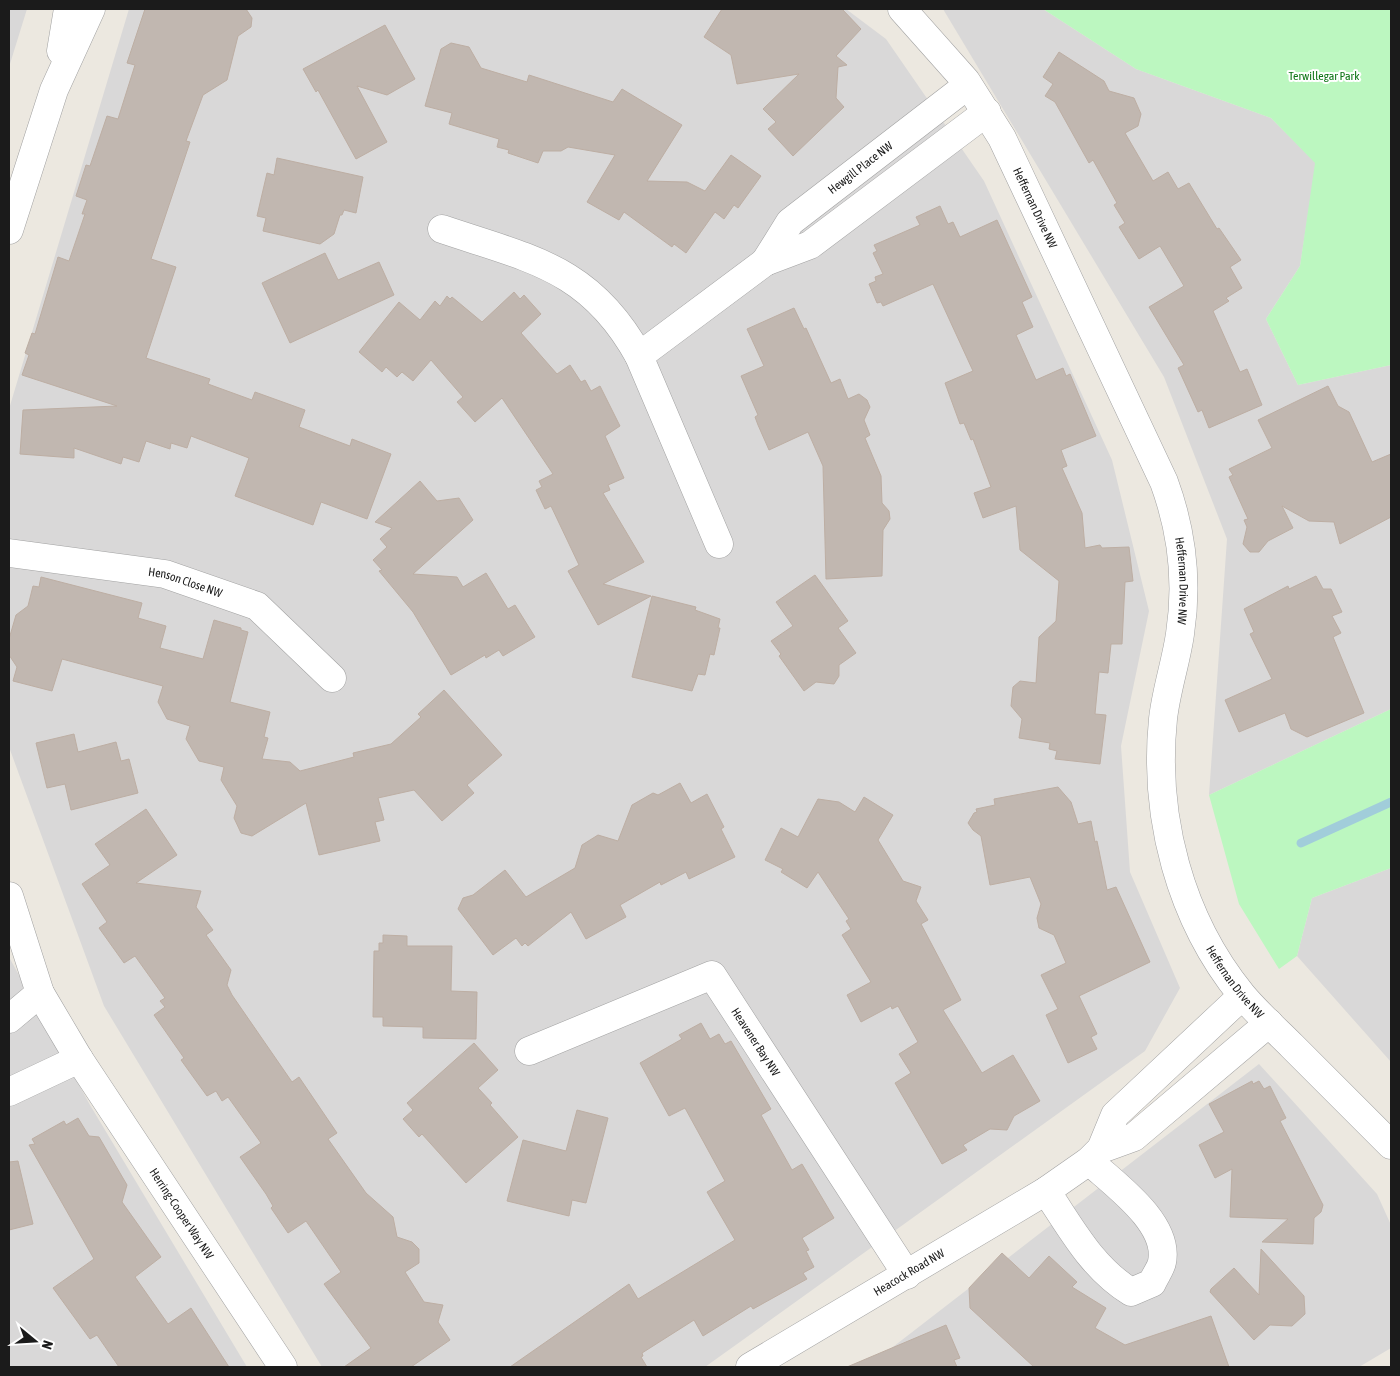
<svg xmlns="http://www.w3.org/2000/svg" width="1400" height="1376" viewBox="0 0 1400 1376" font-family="'Asap Condensed',sans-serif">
<rect width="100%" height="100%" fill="#ece8e0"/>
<!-- residential -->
<path fill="#d9d8d8" d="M 9,9 L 27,9 L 9,67 Z
M 129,9 L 846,9 L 886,39 L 984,181 L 1112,460 L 1149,611 L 1121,746 L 1130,872 L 1180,988 L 1145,1051 L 705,1367 L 322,1367 L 104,1006 L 9,747 L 9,409 Z
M 943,9 L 1043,9 L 1136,69 L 1271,118 L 1316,163 L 1300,266 L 1266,319 L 1298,385 L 1391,365 L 1391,709 L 1209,795 L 1227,539 L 1164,377 Z
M 1391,868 L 1391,1062 L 1297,956 L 1312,898 Z
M 9,957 L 90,1105 L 247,1367 L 9,1367 Z
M 1259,1064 L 1377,1194 L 1391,1225 L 1391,1348 L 1359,1367 L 867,1367 Z"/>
<!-- park -->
<path fill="#bcf7c0" d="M 1043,9 L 1391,9 L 1391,365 L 1298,385 L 1266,319 L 1300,266 L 1315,163 L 1271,118 L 1136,69 Z
M 1391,709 L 1391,868 L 1312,898 L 1297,956 L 1279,969 L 1239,904 L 1209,795 Z"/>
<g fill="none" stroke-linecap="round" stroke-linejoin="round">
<!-- stream -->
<path stroke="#a1cdda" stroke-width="9" d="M 1301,843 L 1391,802"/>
</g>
<!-- building -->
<path fill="#c1b7b0" stroke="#bdaea3" d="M 145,9 L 246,9 L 252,18 L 251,27 L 238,36 L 227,80 L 203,95 L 186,141 L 190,142 L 151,259 L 176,267 L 146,358 L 210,379 L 208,384 L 252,400 L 255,392 L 305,410 L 299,427 L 350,446 L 352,439 L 391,454 L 367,519 L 321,502 L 313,525 L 235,496 L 249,458 L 191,436 L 187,448 L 171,443 L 170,449 L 146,441 L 139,462 L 123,457 L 121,464 L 74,448 L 74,458 L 20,454 L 23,410 L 117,406 L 22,375 L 29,355 L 25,353 L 32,333 L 35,334 L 58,257 L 69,261 L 85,214 L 82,214 L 87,200 L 76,196 L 86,165 L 90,166 L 107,116 L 118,119 L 135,65 L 127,63 Z
M 722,9 L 842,9 L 861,29 L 836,56 L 847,65 L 838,67 L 836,98 L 844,107 L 793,156 L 768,129 L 776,122 L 763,109 L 799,74 L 737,84 L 731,55 L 704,37 Z
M 385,25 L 415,79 L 387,95 L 357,86 L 387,142 L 356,159 L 318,90 L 316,92 L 303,69 Z
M 451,43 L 469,47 L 481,68 L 527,82 L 529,75 L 613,102 L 622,89 L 682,125 L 647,181 L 687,182 L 705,191 L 731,155 L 761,176 L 738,208 L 734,205 L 724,219 L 715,212 L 686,253 L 674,244 L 672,247 L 624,212 L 619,220 L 587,202 L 615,155 L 568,147 L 561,151 L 543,151 L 538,163 L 508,153 L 509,150 L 497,147 L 499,139 L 449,124 L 452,113 L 425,106 L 441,49 Z
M 1059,52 L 1104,81 L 1109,91 L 1134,98 L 1141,114 L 1138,126 L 1125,133 L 1153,181 L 1168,172 L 1178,189 L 1189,183 L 1217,229 L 1219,228 L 1241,260 L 1230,267 L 1242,288 L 1226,298 L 1229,301 L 1213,311 L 1240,372 L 1247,369 L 1262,405 L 1209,428 L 1202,410 L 1198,412 L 1178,368 L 1184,365 L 1149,307 L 1184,286 L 1160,246 L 1139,259 L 1119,227 L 1125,223 L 1114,205 L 1117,203 L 1093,160 L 1089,163 L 1055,102 L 1045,96 L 1053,84 L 1043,77 Z
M 277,158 L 363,177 L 356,213 L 344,210 L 342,215 L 340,215 L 334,234 L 320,244 L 263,231 L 266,218 L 257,216 L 267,173 L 274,175 Z
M 940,206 L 948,224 L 953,222 L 960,237 L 997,220 L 1032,297 L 1022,302 L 1033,327 L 1016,335 L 1036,380 L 1063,368 L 1066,376 L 1070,374 L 1096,436 L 1061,450 L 1067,466 L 1062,468 L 1082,513 L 1085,548 L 1100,545 L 1102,548 L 1129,547 L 1133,581 L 1125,582 L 1122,644 L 1111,644 L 1108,673 L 1099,672 L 1095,714 L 1106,715 L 1100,764 L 1055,759 L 1057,751 L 1049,749 L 1050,743 L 1019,738 L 1022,719 L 1011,706 L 1013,687 L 1020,681 L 1036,683 L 1039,637 L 1056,621 L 1059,581 L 1020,550 L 1016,506 L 983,518 L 974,493 L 991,487 L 973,439 L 971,440 L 964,423 L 960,424 L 945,383 L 973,371 L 933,284 L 883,306 L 881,302 L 877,303 L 869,284 L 876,281 L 875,277 L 883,274 L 873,253 L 877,251 L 874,245 L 920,225 L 916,217 Z
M 325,253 L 338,280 L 379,262 L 394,295 L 290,343 L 262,283 Z
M 514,292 L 520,299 L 524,295 L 541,314 L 521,333 L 557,374 L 570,365 L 581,382 L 585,380 L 591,391 L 600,386 L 620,426 L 605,436 L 624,478 L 608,485 L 610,490 L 603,493 L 644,562 L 603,584 L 651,596 L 598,625 L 568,571 L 579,565 L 551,506 L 545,509 L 536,490 L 542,487 L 539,481 L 553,474 L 502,398 L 475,422 L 457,402 L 463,397 L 431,360 L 413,381 L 402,372 L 397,377 L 386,367 L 382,372 L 359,352 L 399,302 L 420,320 L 435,301 L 440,306 L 447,296 L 450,299 L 452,297 L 482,322 Z
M 794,308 L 804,329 L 806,328 L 831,383 L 840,379 L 848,399 L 859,394 L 867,400 L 870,407 L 864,420 L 870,435 L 865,438 L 881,476 L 882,503 L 889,511 L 890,519 L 883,530 L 882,576 L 826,579 L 823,466 L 808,432 L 769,450 L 758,425 L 755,417 L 758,415 L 741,376 L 764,366 L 747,329 Z
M 1328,386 L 1338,406 L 1349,412 L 1372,462 L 1391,454 L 1391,517 L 1340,544 L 1334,522 L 1309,521 L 1282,506 L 1293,528 L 1268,541 L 1259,552 L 1250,552 L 1243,544 L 1247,527 L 1244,520 L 1248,519 L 1229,477 L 1233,475 L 1229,469 L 1272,448 L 1258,420 Z
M 420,481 L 437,501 L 459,498 L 473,520 L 413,574 L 457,577 L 463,587 L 486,573 L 508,609 L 515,605 L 535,637 L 503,656 L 499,650 L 486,658 L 485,655 L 451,675 L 413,612 L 379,571 L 382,570 L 373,560 L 387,547 L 380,539 L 392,528 L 375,522 Z
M 815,575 L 848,621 L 838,628 L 856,653 L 839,665 L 839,676 L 834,684 L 816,682 L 804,691 L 779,656 L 781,654 L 771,641 L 793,626 L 776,602 Z
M 1316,576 L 1323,589 L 1331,589 L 1342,612 L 1332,616 L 1341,633 L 1333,637 L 1364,713 L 1307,737 L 1291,729 L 1285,713 L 1239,732 L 1225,700 L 1272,679 L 1250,634 L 1254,632 L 1244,609 L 1288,586 L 1289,589 Z
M 41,577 L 142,603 L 138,618 L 166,626 L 160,648 L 203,659 L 214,620 L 241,628 L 241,630 L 248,632 L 230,702 L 270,712 L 264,737 L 268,738 L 262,759 L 290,762 L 300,771 L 354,757 L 353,753 L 391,744 L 421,717 L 418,714 L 444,690 L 502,755 L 467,785 L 474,793 L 442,821 L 414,790 L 378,798 L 384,820 L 375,822 L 380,841 L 319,855 L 306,803 L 252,836 L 241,833 L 234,818 L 237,806 L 221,780 L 224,767 L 199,761 L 186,739 L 190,726 L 167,719 L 158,702 L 163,686 L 62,659 L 52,691 L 13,681 L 17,667 L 9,655 L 9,639 L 16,615 L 28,606 L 33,586 L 39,587 Z
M 652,596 L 696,607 L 695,610 L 720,619 L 718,628 L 720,628 L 714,655 L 710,654 L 705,675 L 698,674 L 692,691 L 632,677 Z
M 74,734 L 78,752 L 116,742 L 121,761 L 129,759 L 138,793 L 71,810 L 65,784 L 47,788 L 36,743 Z
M 680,783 L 691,803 L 707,794 L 724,827 L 721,829 L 735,857 L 689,879 L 686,872 L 661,885 L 660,882 L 620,905 L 626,917 L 586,939 L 571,912 L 528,946 L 525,943 L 522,946 L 516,938 L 493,955 L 458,909 L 463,898 L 473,895 L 505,870 L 526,897 L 575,868 L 582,845 L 598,835 L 618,841 L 632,805 L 653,793 L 658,795 Z
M 1058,787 L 1071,802 L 1078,824 L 1091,821 L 1095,842 L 1097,841 L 1107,890 L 1116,887 L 1150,962 L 1079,996 L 1097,1034 L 1091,1037 L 1097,1049 L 1068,1063 L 1046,1015 L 1058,1009 L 1041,975 L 1066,963 L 1054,935 L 1039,928 L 1037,918 L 1041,904 L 1030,877 L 990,885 L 981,836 L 973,830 L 968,823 L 974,813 L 977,812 L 976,809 L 995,805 L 994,799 Z
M 864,797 L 893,815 L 878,840 L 903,881 L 921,887 L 916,901 L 928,920 L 921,924 L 961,1000 L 943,1010 L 982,1073 L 1013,1055 L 1040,1101 L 1014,1116 L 1007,1130 L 990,1129 L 963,1145 L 967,1150 L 942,1164 L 895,1083 L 911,1073 L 899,1054 L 918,1042 L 898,1006 L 892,1009 L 891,1006 L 861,1022 L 847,995 L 871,982 L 842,935 L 851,929 L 846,921 L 849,919 L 818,872 L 807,888 L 781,872 L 783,869 L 765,860 L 781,828 L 798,837 L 818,799 L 839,802 L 855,812 Z
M 146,809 L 177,855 L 136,883 L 201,891 L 196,907 L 213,930 L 206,935 L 231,970 L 227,985 L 232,995 L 292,1082 L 299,1077 L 337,1133 L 328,1139 L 366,1193 L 393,1217 L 397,1237 L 412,1242 L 419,1249 L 419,1263 L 405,1272 L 424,1302 L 443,1305 L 438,1322 L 450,1340 L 411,1367 L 344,1367 L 371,1348 L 324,1284 L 341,1272 L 306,1221 L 288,1233 L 271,1208 L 273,1206 L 266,1194 L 240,1157 L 261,1143 L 228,1097 L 222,1101 L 216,1091 L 207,1096 L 199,1085 L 181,1060 L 184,1058 L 154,1015 L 165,1007 L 160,1001 L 165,998 L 135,956 L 124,963 L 99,928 L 107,922 L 82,884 L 110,865 L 95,844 Z
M 383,935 L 407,936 L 407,946 L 452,946 L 451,991 L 477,992 L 476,1039 L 423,1038 L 423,1027 L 383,1026 L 383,1017 L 373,1017 L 374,951 L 379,951 L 379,943 L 383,943 Z
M 701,1023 L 710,1039 L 719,1034 L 725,1044 L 731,1041 L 771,1109 L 761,1115 L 792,1170 L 802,1164 L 834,1218 L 802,1238 L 809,1250 L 806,1251 L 814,1267 L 803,1273 L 807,1279 L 753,1309 L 751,1306 L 703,1336 L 694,1320 L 642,1353 L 643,1356 L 641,1357 L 647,1367 L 510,1367 L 629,1284 L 638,1299 L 735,1240 L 707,1192 L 725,1181 L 685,1108 L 669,1116 L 640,1063 L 682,1039 L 679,1035 Z
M 474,1043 L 498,1070 L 478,1088 L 492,1103 L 490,1105 L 518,1137 L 466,1183 L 422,1134 L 419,1137 L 403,1119 L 413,1110 L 407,1103 Z
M 1252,1081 L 1253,1084 L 1259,1081 L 1264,1089 L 1270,1086 L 1286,1118 L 1280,1121 L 1323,1205 L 1321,1212 L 1314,1218 L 1313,1244 L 1262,1242 L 1288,1219 L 1230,1217 L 1232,1169 L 1215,1178 L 1199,1145 L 1224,1132 L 1209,1104 Z
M 577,1110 L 608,1118 L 586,1203 L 572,1200 L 569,1216 L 507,1201 L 523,1140 L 566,1151 Z
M 78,1118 L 89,1136 L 99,1137 L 127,1185 L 122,1202 L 161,1257 L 135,1277 L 168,1324 L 191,1308 L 229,1367 L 119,1367 L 97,1335 L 90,1339 L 53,1288 L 94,1259 L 29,1145 L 35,1144 L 32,1139 L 64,1121 L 66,1125 Z
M 18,1161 L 33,1224 L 9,1230 L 9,1162 Z
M 1261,1249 L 1304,1296 L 1305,1314 L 1292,1326 L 1270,1325 L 1254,1340 L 1210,1292 L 1211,1289 L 1234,1268 L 1259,1295 Z
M 1002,1253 L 1029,1278 L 1049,1256 L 1077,1282 L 1072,1287 L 1106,1308 L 1095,1328 L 1125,1345 L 1211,1316 L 1229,1367 L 1034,1367 L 970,1308 L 969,1288 Z
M 946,1325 L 960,1358 L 954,1360 L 957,1367 L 847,1367 Z"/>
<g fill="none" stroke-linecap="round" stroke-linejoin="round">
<defs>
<g id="minor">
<path id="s1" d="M 902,9 L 966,81 L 1002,138 L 1164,482 C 1182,531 1188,582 1180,634 C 1176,662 1166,691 1163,719 C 1153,817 1180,919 1242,995 C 1257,1013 1276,1030 1292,1046 C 1325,1079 1358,1112 1391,1145"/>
<path d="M 61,51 L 68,9"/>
<path d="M 442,229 C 530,259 590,267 639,356 L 719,544"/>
<path d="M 9,230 L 54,90 L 91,9"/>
<path id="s2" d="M 765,262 L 790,222 L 968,85"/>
<path d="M 639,356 L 765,262 L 810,245 L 987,112"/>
<path id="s3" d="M 9,553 L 165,574 L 257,606 L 332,678"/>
<path id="s4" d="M 9,896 L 40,993 L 79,1059 L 283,1367"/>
<path d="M 9,1019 L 40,993"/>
<path id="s5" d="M 529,1051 L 712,975 L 907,1275"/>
<path d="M 9,1092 L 79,1059"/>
<path d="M 1101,1149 L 1134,1137 L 1269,1023"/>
<path d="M 1046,1191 C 1072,1229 1091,1267 1131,1292 L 1152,1283 C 1155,1276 1161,1268 1162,1262 C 1170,1223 1114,1184 1089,1161"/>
<path id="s6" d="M 750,1367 L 1046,1191 L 1089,1161 L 1101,1149 L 1115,1115 L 1242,996"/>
</g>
</defs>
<!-- minor casing -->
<use href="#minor" stroke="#a2a2a2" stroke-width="29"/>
<!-- minor -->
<use href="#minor" stroke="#fff" stroke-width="28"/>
</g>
<g text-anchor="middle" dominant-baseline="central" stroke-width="4" stroke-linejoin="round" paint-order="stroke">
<!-- park labels -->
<g font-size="12" fill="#0d7415" stroke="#fff">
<text x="1324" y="76">Terwillegar Park</text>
</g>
<!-- street labels -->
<g font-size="12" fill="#1b1b1b" stroke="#fff">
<text stroke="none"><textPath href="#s2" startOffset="136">Hewgill Place NW</textPath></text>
<text stroke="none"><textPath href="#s1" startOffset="241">Heffernan Drive NW</textPath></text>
<text stroke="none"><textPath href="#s1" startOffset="645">Heffernan Drive NW</textPath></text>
<text stroke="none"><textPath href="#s3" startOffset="179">Henson Close NW</textPath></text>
<text stroke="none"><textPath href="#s1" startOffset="1065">Heffernan Drive NW</textPath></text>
<text stroke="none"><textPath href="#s5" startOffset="278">Heavener Bay NW</textPath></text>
<text stroke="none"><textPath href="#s4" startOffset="364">Herring-Cooper Way NW</textPath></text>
<text stroke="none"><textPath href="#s6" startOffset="185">Heacock Road NW</textPath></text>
</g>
</g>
<!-- border -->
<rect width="1400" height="1376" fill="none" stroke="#1b1b1b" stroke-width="20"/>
<!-- north arrow -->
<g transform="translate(35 1341) rotate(108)" stroke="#ffffff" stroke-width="4" paint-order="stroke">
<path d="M0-4L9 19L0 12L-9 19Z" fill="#1b1b1b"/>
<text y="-8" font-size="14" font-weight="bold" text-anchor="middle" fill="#1b1b1b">N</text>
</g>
</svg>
